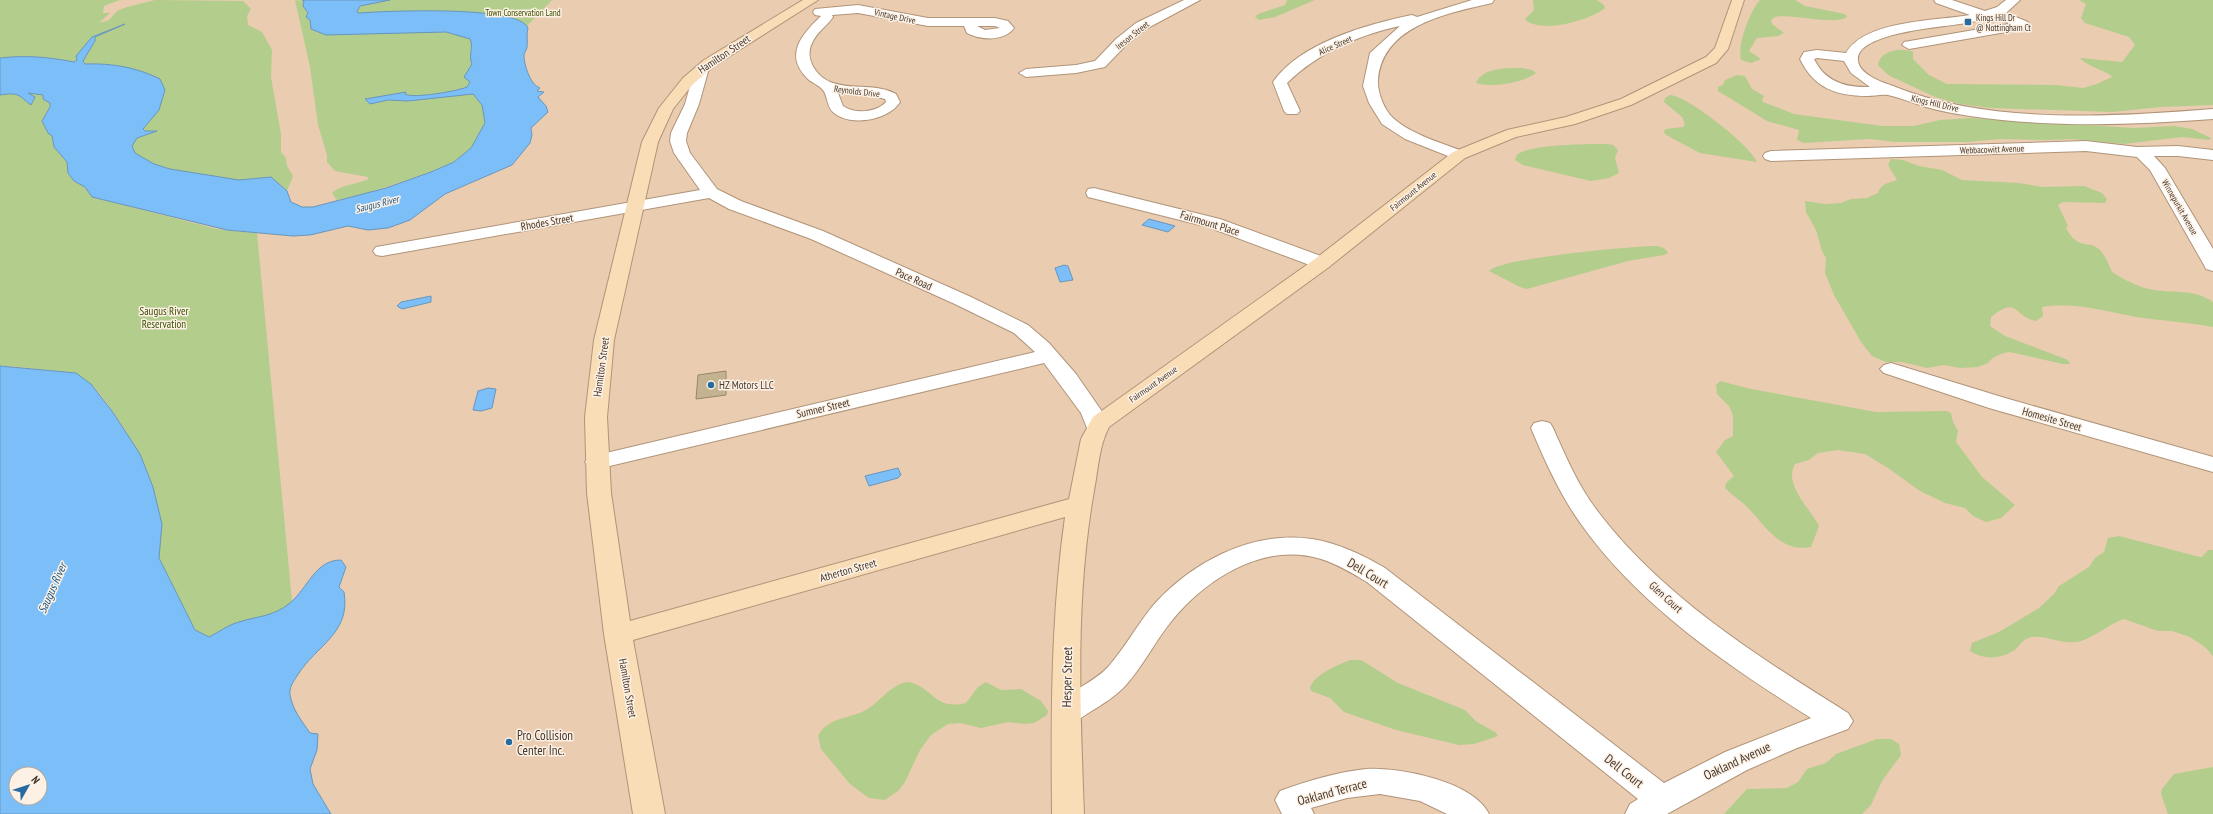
<svg xmlns="http://www.w3.org/2000/svg" width="2213" height="814" viewBox="0 0 2213 814" font-family="'PT Sans Narrow',sans-serif">
<rect width="100%" height="100%" fill="#eaccb0"/>
<!-- green -->
<path fill="#b3cd8c" d="M 0,0 L 120,0 L 104,6 L 103,13 L 110,13 L 99,23 L 109,20 L 117,11 L 127,7 L 155,0 L 243,1 L 251,9 L 247,16 L 248,25 L 262,32 L 272,50 L 271,77 L 281,134 L 281,152 L 286,158 L 287,166 L 293,176 L 287,191 L 291,202 L 303,207 L 137,161 L 76,63 C 50,56 26,55 0,58 Z
M 295,0 L 304,1 L 303,6 C 312,18 307,29 323,33 C 329,34 330,35 336,33 L 448,31 L 481,33 L 485,123 L 471,148 L 454,162 L 431,172 L 371,192 L 337,200 L 332,193 C 342,184 356,185 368,179 L 368,177 L 335,171 L 327,162 L 327,155 L 318,125 L 310,67 Z
M 339,0 L 552,0 L 524,29 L 371,22 Z
M 1287,0 L 1315,0 L 1275,17 L 1259,20 L 1255,17 L 1258,14 L 1285,5 Z
M 1533,0 L 1597,0 L 1604,5 L 1605,8 C 1591,20 1539,35 1525,19 L 1534,10 Z
M 1760,0 L 1795,0 L 1805,6 L 1845,14 L 1847,17 C 1835,26 1792,13 1775,17 L 1771,20 L 1772,24 L 1784,33 L 1778,36 L 1757,38 L 1749,51 L 1761,59 L 1751,63 L 1741,60 C 1737,45 1750,11 1760,0 Z
M 2079,0 L 2213,0 L 2213,105 L 2160,107 L 2113,112 L 1991,108 L 1960,104 L 1935,97 L 1888,75 L 1878,65 C 1880,50 1902,47 1913,52 L 1913,59 L 1929,75 L 1947,84 L 2056,85 L 2083,88 L 2097,84 L 2112,77 C 2108,71 2088,67 2080,58 L 2122,62 L 2135,45 L 2129,37 L 2085,23 L 2081,18 L 2086,4 Z
M 1522,68 L 1532,70 L 1536,73 C 1523,83 1491,88 1476,83 C 1483,67 1507,68 1522,68 Z
M 1737,75 L 1745,76 L 1752,89 L 1764,96 L 1762,100 L 1763,102 L 1794,114 L 1882,126 L 1914,126 L 1940,120 L 1970,118 L 2134,128 L 2174,126 L 2192,129 L 2211,138 L 2209,140 L 2182,137 L 2124,144 L 2072,139 L 2047,140 L 2000,139 L 1967,142 L 1895,142 L 1870,139 L 1804,143 L 1797,140 L 1799,130 L 1767,121 L 1718,91 L 1718,87 L 1723,85 L 1725,80 Z
M 0,76 L 56,95 L 42,121 L 48,133 L 52,136 L 54,147 L 67,162 L 68,173 L 74,181 L 85,187 L 92,197 L 217,229 L 257,233 L 292,601 C 311,587 314,560 341,560 L 346,567 L 339,587 C 345,593 345,596 345,604 C 345,643 286,663 290,695 C 293,711 302,721 310,733 L 318,734 L 317,750 L 310,769 L 313,784 L 324,804 L 275,814 L 155,814 L 147,512 C 148,504 152,495 152,488 C 153,472 104,392 90,384 C 69,373 24,366 0,366 Z
M 1670,95 C 1688,96 1751,146 1757,162 L 1700,153 L 1668,136 L 1664,133 L 1665,129 L 1683,127 L 1685,124 L 1682,117 L 1664,102 L 1665,98 Z
M 1607,144 L 1613,145 L 1618,150 L 1615,158 L 1619,173 L 1609,178 L 1591,181 L 1523,165 L 1515,160 L 1517,155 C 1528,144 1590,144 1607,144 Z
M 1891,159 L 1903,160 L 1919,166 L 1942,170 L 1962,180 L 2019,183 L 2043,187 L 2084,186 L 2102,193 L 2107,199 L 2105,203 L 2063,202 L 2058,205 L 2068,226 L 2066,228 C 2079,252 2089,239 2100,250 C 2105,255 2109,265 2112,272 C 2123,279 2136,286 2149,289 C 2170,294 2194,288 2213,302 L 2213,327 C 2188,322 2162,321 2136,317 C 2105,311 2074,302 2042,307 L 2043,316 L 2036,321 C 2013,317 2019,295 1991,317 L 1990,326 L 2005,336 L 2068,360 L 2070,364 L 2063,364 L 2010,352 C 2003,352 1992,357 1988,363 L 1978,367 L 1960,368 L 1944,365 L 1927,368 L 1902,362 L 1886,362 L 1872,356 L 1861,342 L 1834,295 L 1825,273 L 1826,258 L 1822,251 L 1816,230 L 1806,212 L 1805,201 L 1825,204 L 1841,203 L 1851,199 L 1867,198 L 1878,193 L 1880,188 L 1885,184 L 1897,180 L 1888,165 Z
M 1651,246 C 1658,246 1665,246 1668,253 L 1664,255 L 1628,261 L 1527,289 L 1520,287 L 1489,271 C 1500,258 1628,247 1651,246 Z
M 1720,381 L 1751,389 L 1876,412 L 1947,411 L 1951,413 L 1953,422 L 1958,431 L 1956,442 L 1982,477 L 2015,505 L 2001,518 L 1986,522 L 1973,516 L 1965,508 L 1945,503 L 1920,491 L 1888,468 L 1865,454 L 1838,450 L 1818,453 L 1809,460 L 1795,464 C 1783,485 1810,508 1819,526 L 1811,547 C 1782,552 1768,530 1751,511 C 1743,502 1733,496 1725,488 L 1726,483 L 1734,476 L 1716,452 L 1725,440 L 1733,436 L 1733,416 L 1729,406 L 1717,394 L 1716,385 Z
M 2119,536 L 2196,556 L 2202,557 L 2208,550 L 2213,550 L 2213,656 L 2205,647 L 2190,637 L 2172,631 L 2158,631 L 2124,619 C 2112,622 2095,637 2081,641 C 2064,646 2047,635 2032,637 C 2020,640 2022,645 2013,651 C 2000,659 1983,660 1970,651 L 1972,643 L 1999,632 L 2039,608 L 2054,594 L 2059,586 L 2089,567 L 2095,558 L 2104,552 L 2108,538 Z
M 1350,660 L 1361,660 L 1398,683 L 1465,710 L 1477,722 L 1495,732 L 1498,736 L 1474,744 L 1459,745 L 1396,730 L 1344,712 L 1330,698 L 1311,691 L 1310,687 C 1317,673 1336,666 1350,660 Z
M 908,682 C 933,686 933,711 966,703 L 978,687 L 986,682 L 1001,690 L 1021,689 L 1041,701 L 1048,711 L 1047,715 L 1034,723 L 1024,724 L 1008,722 L 981,728 L 960,723 L 948,724 L 931,735 L 920,750 L 905,782 L 899,790 L 885,800 L 869,798 L 850,784 L 821,749 L 818,736 C 827,718 847,719 864,711 C 879,704 890,684 908,682 Z
M 1877,739 L 1891,739 L 1899,744 L 1901,755 L 1882,781 L 1871,805 L 1862,814 L 1724,814 L 1747,789 L 1787,788 L 1798,782 L 1807,769 L 1826,763 L 1836,754 Z
M 2213,767 L 2213,814 L 2168,814 L 2161,794 L 2162,789 L 2174,774 Z"/>
<!-- water -->
<path fill="#7bbef8" stroke="#6a96bb" fill-rule="evenodd" d="M 302,0 L 390,0 L 360,6 L 357,12 L 359,13 C 385,11 519,5 528,28 C 526,35 528,40 527,47 C 527,50 524,52 524,56 C 524,64 530,85 540,88 L 537,91 L 544,92 L 538,97 L 546,106 L 548,112 L 531,128 L 532,135 L 530,143 L 512,165 L 445,194 L 410,220 L 388,228 L 368,230 L 348,226 L 310,235 L 293,236 L 227,230 L 92,197 L 85,187 L 74,181 L 68,173 L 67,162 L 54,147 L 52,136 L 48,133 L 42,121 L 50,107 L 50,103 L 43,99 L 43,95 L 28,93 L 35,97 L 31,105 C 18,95 19,92 0,95 L 0,58 C 26,55 49,57 74,62 L 77,60 L 76,56 L 92,37 L 125,24 L 95,37 L 95,41 L 83,61 L 85,64 C 111,63 136,67 160,79 L 165,90 L 159,110 L 143,129 L 145,131 L 157,131 L 137,138 L 132,146 L 135,153 L 154,164 L 170,169 L 239,180 L 271,177 L 287,191 L 291,202 L 302,207 L 313,207 L 386,188 L 431,172 L 454,162 L 471,148 L 485,123 L 482,105 L 473,94 L 408,101 L 388,100 L 370,104 L 365,99 L 406,92 L 405,94 C 412,99 458,91 467,87 L 470,82 L 464,77 L 472,64 C 468,56 474,47 470,39 L 446,32 L 326,35 L 311,29 L 310,20 L 306,17 L 308,13 L 303,6 L 304,1 Z
M 1149,219 L 1175,226 L 1168,232 L 1142,225 Z
M 1064,265 L 1068,266 L 1073,280 L 1060,282 L 1055,268 Z
M 431,296 L 431,302 L 402,309 L 397,306 L 401,302 Z
M 0,366 L 76,373 L 91,384 L 112,411 L 140,454 L 153,487 L 162,524 L 159,558 L 195,630 L 209,637 C 219,632 228,625 239,622 C 257,616 273,617 290,603 C 308,588 315,560 341,560 L 346,567 L 339,587 L 344,592 C 351,634 316,645 297,676 C 293,682 289,688 290,695 C 293,711 302,721 310,733 L 318,734 L 317,750 L 310,769 L 313,784 L 331,814 L 0,814 ZM 16,774 L 40,774 L 40,798 L 16,798 Z
M 488,388 L 496,389 L 492,408 L 481,411 L 473,410 L 478,391 Z
M 898,468 L 901,475 L 898,478 L 869,486 L 865,476 Z"/>
<!-- building -->
<path fill="#c3b390" stroke="#978766" d="M 726,371 L 726,395 L 696,399 L 698,375 Z"/>
<g fill="none" stroke-linecap="round" stroke-linejoin="round">
<defs>
<path id="street" d="M 1184,0 L 1200,0 L 1146,29 L 1126,45 L 1105,67 L 1076,73 L 1026,77 L 1019,73 L 1026,69 L 1076,65 L 1095,61 L 1116,39 L 1136,23 Z
M 1472,0 L 1494,0 L 1492,3 C 1449,13 1382,25 1378,80 C 1377,91 1384,110 1393,118 C 1412,135 1442,143 1465,152 L 1467,155 L 1465,158 L 1453,158 L 1405,139 L 1382,124 L 1369,103 L 1363,86 L 1370,53 L 1400,26 C 1358,35 1318,53 1287,83 L 1300,111 L 1297,114 L 1287,114 L 1284,111 L 1273,82 C 1300,43 1368,24 1412,15 L 1417,17 Z
M 1934,0 L 1952,0 L 1985,11 L 1997,7 L 2006,0 L 2020,0 L 2006,13 L 2028,22 L 2029,25 L 2023,29 L 1909,49 L 1902,45 L 1904,42 L 2009,24 C 2005,21 1997,16 1993,17 C 1982,19 1971,23 1960,24 C 1942,27 1854,33 1858,61 C 1860,75 1882,82 1893,86 C 1989,125 2111,117 2213,109 L 2213,119 C 2132,125 2051,128 1970,116 C 1956,114 1940,111 1926,107 C 1913,103 1901,98 1888,95 C 1882,94 1873,96 1867,96 C 1836,96 1814,88 1800,59 L 1804,52 L 1817,50 L 1846,53 C 1865,20 1936,21 1970,15 L 1936,3 ZM 1817,58 L 1844,61 L 1851,73 L 1870,87 C 1846,88 1825,82 1814,59 Z
M 858,5 L 928,18 L 995,18 L 1008,21 L 1014,28 C 1004,42 981,40 967,33 L 964,26 L 928,26 L 858,13 L 832,15 L 833,17 C 827,26 817,32 812,43 C 804,59 817,78 833,83 C 854,90 876,83 896,94 L 900,102 C 889,120 851,127 834,113 C 826,107 828,94 822,89 C 818,85 813,83 809,80 C 783,56 801,35 821,16 L 815,15 L 813,12 L 815,9 ZM 977,26 L 995,26 L 1000,28 L 985,30 ZM 838,93 L 870,95 L 885,99 L 886,102 C 876,113 854,114 843,106 Z
M 702,64 L 709,68 L 699,104 L 687,133 L 686,141 L 690,153 L 717,189 L 741,201 L 823,231 L 971,297 L 1028,325 L 1049,343 L 1076,374 L 1103,413 L 1108,428 L 1105,433 L 1097,435 L 1089,433 L 1081,413 L 1044,363 L 597,469 L 589,467 L 585,462 L 589,457 L 1035,352 L 1014,333 L 957,305 L 811,239 L 729,209 L 709,198 L 382,256 L 376,255 L 373,251 L 376,247 L 382,246 L 700,190 L 674,153 L 670,141 L 671,133 L 685,104 L 695,68 Z
M 2086,141 L 2137,147 L 2178,146 L 2213,150 L 2213,160 L 2178,156 L 2154,156 L 2165,168 L 2213,249 L 2213,271 L 2206,269 L 2204,265 L 2150,170 L 2137,157 L 2086,151 L 1771,161 L 1765,159 L 1763,156 L 1765,153 L 1771,151 Z
M 1094,188 L 1220,219 L 1329,259 L 1331,263 L 1329,267 L 1322,269 L 1315,267 L 1208,227 L 1088,197 L 1086,193 L 1088,189 Z
M 1891,363 L 2005,398 L 2213,457 L 2213,472 L 1989,408 L 1884,373 L 1880,369 L 1884,365 Z
M 1542,421 L 1550,423 L 1553,428 C 1566,457 1579,488 1599,513 C 1664,598 1759,657 1848,713 L 1853,721 L 1848,729 L 1797,748 L 1747,770 L 1667,814 L 1625,814 L 1630,804 L 1638,799 L 1367,582 C 1352,573 1337,564 1321,559 C 1263,541 1204,580 1170,623 C 1154,643 1143,666 1126,685 C 1116,696 1103,704 1090,712 C 1078,720 1071,725 1057,720 L 1052,712 C 1062,693 1093,684 1108,667 C 1124,649 1136,627 1151,608 C 1190,563 1251,530 1312,539 C 1338,543 1363,555 1385,568 L 1664,783 L 1725,752 L 1811,718 C 1727,665 1639,606 1581,524 C 1560,495 1545,461 1531,428 L 1534,423 Z
M 1366,769 C 1399,767 1473,781 1489,814 L 1447,814 L 1420,801 L 1380,794 L 1347,798 L 1311,808 L 1314,814 L 1282,814 L 1275,800 L 1280,791 C 1307,781 1337,772 1366,769 Z"/>
<path id="secondary" d="M 803,0 L 818,0 L 714,66 L 693,84 L 673,109 L 658,142 L 614,340 L 607,417 L 611,493 L 630,621 L 1069,499 L 1081,439 L 1093,417 L 1315,259 L 1453,152 L 1507,130 L 1566,117 L 1621,99 L 1706,57 L 1715,48 L 1732,0 L 1744,0 L 1728,49 L 1716,63 L 1631,105 L 1575,124 L 1516,137 L 1465,158 L 1329,267 L 1109,427 C 1099,446 1098,470 1094,491 C 1075,598 1080,706 1084,814 L 1052,814 C 1051,714 1051,616 1065,517 L 633,640 L 665,814 L 633,814 L 604,634 L 587,493 L 585,417 L 594,340 L 642,142 L 659,108 L 683,78 L 704,60 Z"/>
</defs>
<!-- street casing -->
<use href="#street" stroke="#b09479" stroke-width="2"/>
<!-- secondary casing -->
<use href="#secondary" stroke="#b09479" stroke-width="2"/>
<!-- street -->
<use href="#street" fill="#fff" fill-rule="evenodd"/>
<!-- secondary -->
<use href="#secondary" fill="#f8ddb6" fill-rule="evenodd"/>
</g>
<!-- markers -->
<g fill="#266a9f" stroke="#fdf1e5" stroke-width="1.5">
<rect x="1964" y="18" width="8" height="8" rx="2"/>
<circle cx="711" cy="385" r="4"/>
<circle cx="509" cy="742" r="4"/>
</g>
<g text-anchor="middle" dominant-baseline="central" stroke-width="3" stroke-linejoin="round" paint-order="stroke">
<!-- far-park labels -->
<g font-size="9" fill="#384e01" stroke="#fdf1e5">
<text x="523" y="12">Town Conservation Land</text>
</g>
<!-- far-street labels -->
<g font-size="9" fill="#44382d" stroke="#fdf1e5">
<text transform="translate(895 16) rotate(12)">Vintage Drive</text>
<text transform="translate(1132 35) rotate(-38)">Ireson Street</text>
<text transform="translate(1335 45) rotate(-24)">Alice Street</text>
<text transform="translate(857 91) rotate(7)">Reynolds Drive</text>
<text transform="translate(1935 103) rotate(13)">Kings Hill Drive</text>
<text transform="translate(1992 149) rotate(-2)">Webbacowitt Avenue</text>
<text transform="translate(1413 191) rotate(-39)">Fairmount Avenue</text>
<text transform="translate(2180 207) rotate(60)">Winnepurkit Avenue</text>
<text transform="translate(1153 384) rotate(-35)">Fairmount Avenue</text>
</g>
<!-- far-poi labels -->
<g font-size="9" fill="#44382d" stroke="#fdf1e5" text-anchor="start">
<text x="1976" y="17">Kings Hill Dr<tspan x="1976" dy="10">@ Nottingham Ct</tspan></text>
</g>
<!-- far-water labels -->
<g font-size="10" font-style="italic" fill="#195786" stroke="#fdf1e5">
<text transform="translate(377 204) rotate(-14)">Saugus River</text>
</g>
<!-- street labels -->
<g font-size="11" fill="#44382d" stroke="#fdf1e5">
<text transform="translate(724 54) rotate(-34)">Hamilton Street</text>
<text transform="translate(547 222) rotate(-10)">Rhodes Street</text>
<text transform="translate(1210 223) rotate(17)">Fairmount Place</text>
<text transform="translate(914 279) rotate(24)">Pace Road</text>
<text transform="translate(601 367) rotate(-82)">Hamilton Street</text>
<text transform="translate(823 408) rotate(-13)">Sumner Street</text>
<text transform="translate(2052 419) rotate(16)">Homesite Street</text>
<text transform="translate(848 570) rotate(-16)">Atherton Street</text>
<text transform="translate(1666 597) rotate(42)">Glen Court</text>
<text transform="translate(628 688) rotate(80)">Hamilton Street</text>
</g>
<!-- park labels -->
<g font-size="11" fill="#384e01" stroke="#fdf1e5">
<text x="164" y="311">Saugus River<tspan x="164" dy="13">Reservation</tspan></text>
</g>
<!-- poi labels -->
<g font-size="11" fill="#44382d" stroke="#fdf1e5" text-anchor="start">
<text x="719" y="385">HZ Motors LLC</text>
</g>
<!-- water labels -->
<g font-size="12" font-style="italic" fill="#195786" stroke="#fdf1e5">
<text transform="translate(52 588) rotate(-66)">Saugus River</text>
</g>
<!-- near-street labels -->
<g font-size="13" fill="#44382d" stroke="#fdf1e5">
<text transform="translate(1368 573) rotate(31)">Dell Court</text>
<text transform="translate(1067 677) rotate(-89)">Hesper Street</text>
<text transform="translate(1737 761) rotate(-25)">Oakland Avenue</text>
<text transform="translate(1624 771) rotate(38)">Dell Court</text>
<text transform="translate(1332 792) rotate(-15)">Oakland Terrace</text>
</g>
<!-- near-poi labels -->
<g font-size="13" fill="#44382d" stroke="#fdf1e5" text-anchor="start">
<text x="517" y="735">Pro Collision<tspan x="517" dy="15">Center Inc.</tspan></text>
</g>
</g>
<!-- north arrow -->
<g transform="translate(28 786) rotate(51)"><circle r="19" fill="#fdf1e5" stroke="#b3a79b"/>
<path d="M0-3L7 15L0 10L-7 15Z" fill="#266a9f"/>
<text y="-6" font-size="11" font-weight="bold" text-anchor="middle" fill="#44382d">N</text>
</g>
</svg>
